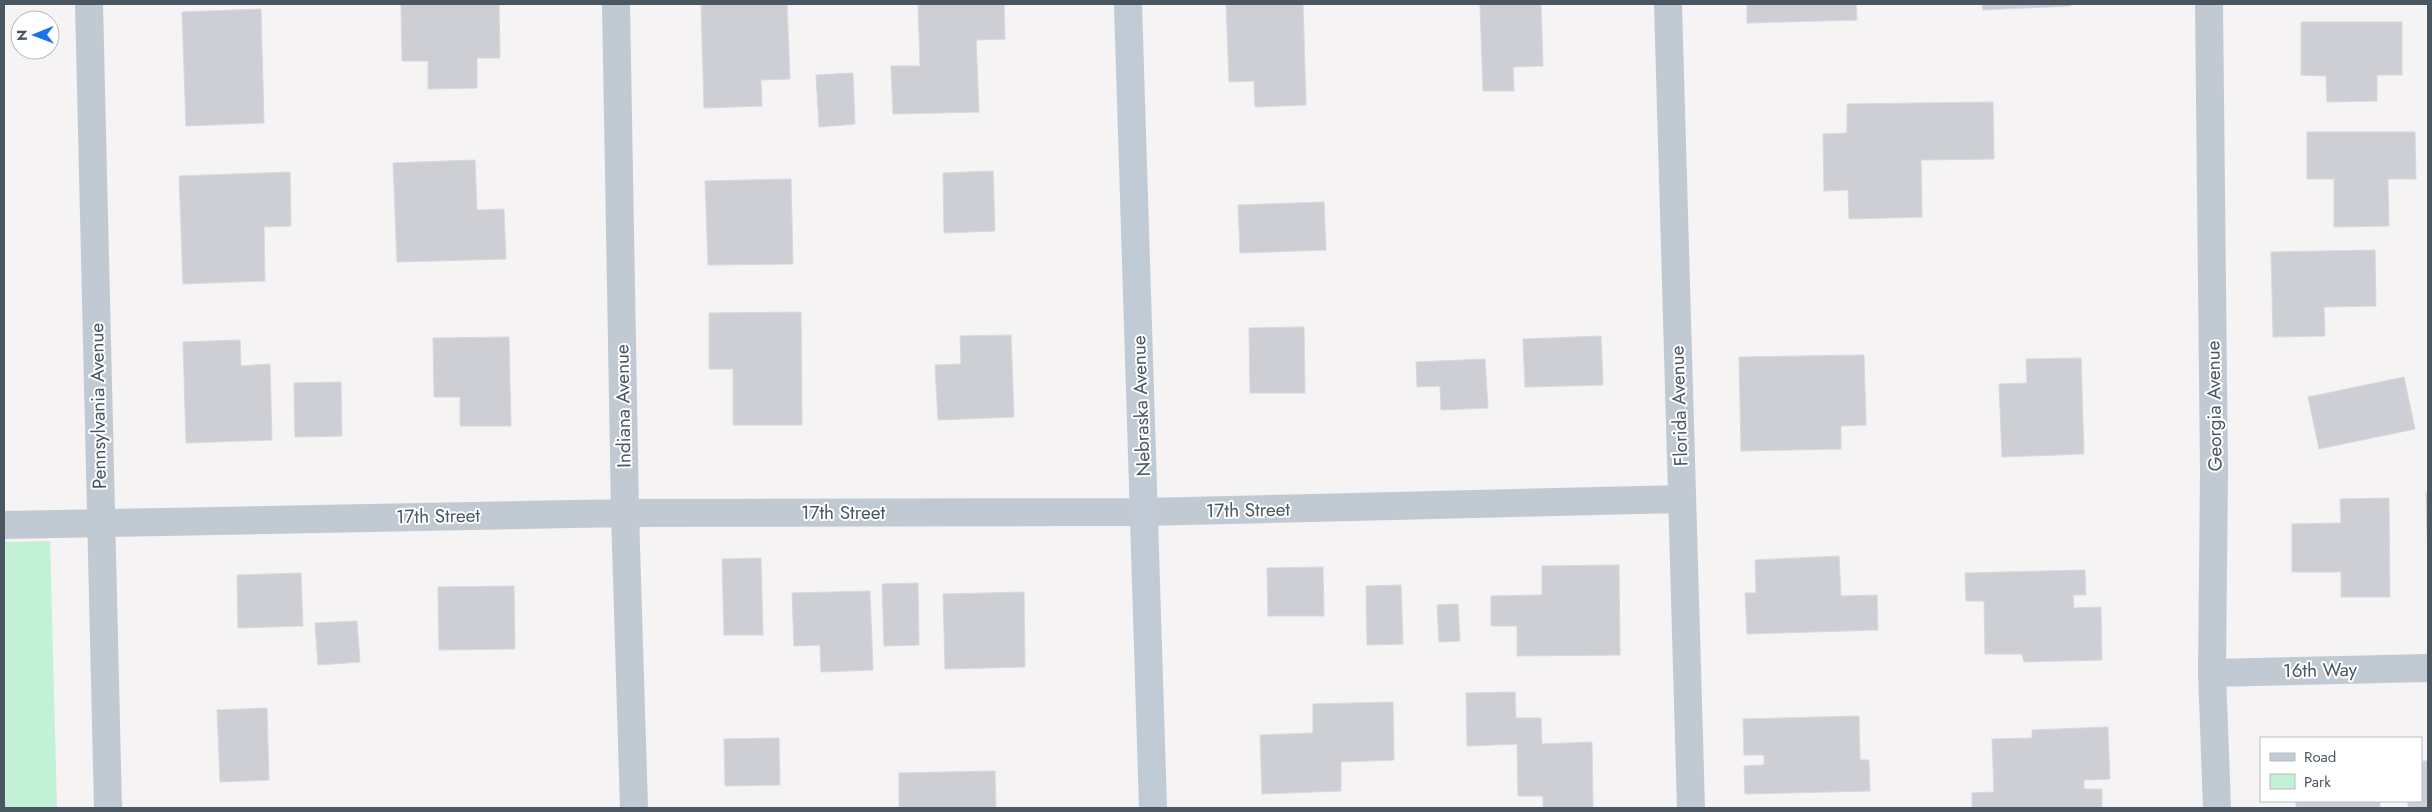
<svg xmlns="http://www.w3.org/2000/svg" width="2432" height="812" viewBox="0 0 2432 812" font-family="Jost,sans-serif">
<rect width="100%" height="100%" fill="#f5f3f3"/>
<!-- green -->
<path fill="#c3f1d5" d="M 50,541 L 57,808 L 4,808 L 4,542 Z"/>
<!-- building -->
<path fill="#cdcfd5" stroke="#d7d9de" d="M 401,4 L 499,4 L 500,58 L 477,58 L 477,88 L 428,89 L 428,61 L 402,61 Z
M 701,4 L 787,4 L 790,79 L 761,80 L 762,106 L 704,108 Z
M 918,4 L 1004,4 L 1005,39 L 976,40 L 979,112 L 893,114 L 891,66 L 920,66 Z
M 1226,4 L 1303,4 L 1306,105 L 1255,107 L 1254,81 L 1229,82 Z
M 1480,4 L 1541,4 L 1543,66 L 1513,67 L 1514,91 L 1483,91 Z
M 1747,4 L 1856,4 L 1857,20 L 1747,23 Z
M 1982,4 L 2071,4 L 2071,6 L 1983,10 Z
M 261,9 L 264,123 L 186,126 L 182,12 Z
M 2301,22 L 2402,22 L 2402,75 L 2377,75 L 2377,101 L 2327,102 L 2326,76 L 2301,75 Z
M 853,73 L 855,124 L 819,127 L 816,75 Z
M 1993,102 L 1994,159 L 1921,160 L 1922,217 L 1849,219 L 1848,190 L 1824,191 L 1823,134 L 1847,133 L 1847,104 Z
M 2307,132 L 2415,132 L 2416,179 L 2388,179 L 2389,226 L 2334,227 L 2334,179 L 2307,179 Z
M 475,160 L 477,210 L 504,209 L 506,259 L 397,262 L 393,163 Z
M 993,171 L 995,231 L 944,233 L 943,173 Z
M 290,172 L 291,226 L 264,227 L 265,281 L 183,284 L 179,176 Z
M 791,179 L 793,264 L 708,265 L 705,181 Z
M 1324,202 L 1326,250 L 1240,253 L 1238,205 Z
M 2375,250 L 2376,306 L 2324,307 L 2325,336 L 2273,337 L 2271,252 Z
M 801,312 L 802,425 L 733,425 L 733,369 L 709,369 L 709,313 Z
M 1304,327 L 1305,393 L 1250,393 L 1249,328 Z
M 1011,335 L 1014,417 L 938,420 L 935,365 L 961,364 L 960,336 Z
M 1601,336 L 1603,385 L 1525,387 L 1523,339 Z
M 509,337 L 511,426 L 460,426 L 460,397 L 434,397 L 433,338 Z
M 240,340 L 241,366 L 270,364 L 272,440 L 186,443 L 183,342 Z
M 1864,355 L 1866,425 L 1841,426 L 1841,449 L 1741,451 L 1739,357 Z
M 2081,358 L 2084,454 L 2002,457 L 1999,384 L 2027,383 L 2026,359 Z
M 1485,359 L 1488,408 L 1441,410 L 1440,386 L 1417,387 L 1416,362 Z
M 2404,377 L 2415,429 L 2319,449 L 2308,397 Z
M 341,382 L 342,436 L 295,437 L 294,383 Z
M 2426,493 L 2428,493 L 2428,565 Z
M 2389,498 L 2390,597 L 2341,597 L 2341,572 L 2292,572 L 2292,524 L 2341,523 L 2340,499 Z
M 1839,556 L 1841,596 L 1877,595 L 1878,630 L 1747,634 L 1745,593 L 1756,593 L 1755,560 Z
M 761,558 L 763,635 L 724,635 L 722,559 Z
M 1619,565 L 1620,655 L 1517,656 L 1517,626 L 1491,626 L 1491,596 L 1542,595 L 1542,566 Z
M 1323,567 L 1324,616 L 1268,616 L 1267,568 Z
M 2085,570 L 2086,595 L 2073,595 L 2074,608 L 2101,607 L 2102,660 L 2024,662 L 2022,654 L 1985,654 L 1984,601 L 1966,601 L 1965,573 Z
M 301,573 L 303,626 L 238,628 L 237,575 Z
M 918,583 L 919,645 L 884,646 L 882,584 Z
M 1401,585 L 1403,644 L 1367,645 L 1366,586 Z
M 514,586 L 515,649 L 439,650 L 438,587 Z
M 870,591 L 873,670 L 821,672 L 820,645 L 794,646 L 792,593 Z
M 1024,592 L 1025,667 L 945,669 L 943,594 Z
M 1458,604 L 1460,641 L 1439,642 L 1437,605 Z
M 357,621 L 360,662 L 318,665 L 315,623 Z
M 1515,692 L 1516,718 L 1541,718 L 1542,744 L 1592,742 L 1593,808 L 1543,808 L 1543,796 L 1518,796 L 1517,744 L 1467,746 L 1466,693 Z
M 1393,702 L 1394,760 L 1341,762 L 1341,791 L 1262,794 L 1260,735 L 1313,733 L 1313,704 Z
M 267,708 L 269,780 L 220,782 L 217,710 Z
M 1859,716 L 1860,760 L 1869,760 L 1870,791 L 1745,794 L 1744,766 L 1764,765 L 1764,755 L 1744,755 L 1743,719 Z
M 2108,727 L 2110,779 L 2084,780 L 2084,789 L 2102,789 L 2102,808 L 1972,808 L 1972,793 L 1994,792 L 1992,739 L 2032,738 L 2032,730 Z
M 779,738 L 780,785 L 725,786 L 724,739 Z
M 2421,761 L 2428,761 L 2428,808 L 2408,808 L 2408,801 L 2421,801 Z
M 995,771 L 996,808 L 899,808 L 899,773 Z
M 2296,801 L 2380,801 L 2380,808 L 2296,808 Z"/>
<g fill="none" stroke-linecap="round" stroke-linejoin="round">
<!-- street -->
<path stroke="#c1cad2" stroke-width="28" d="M 89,4 L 108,808
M 616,4 L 625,513 L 634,808
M 1668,4 L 1691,808
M 2209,4 L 2214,471 L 2212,673 L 2217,808
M 4,525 L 625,513 L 1144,512 L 1681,499
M 2212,673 L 2428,668"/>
<!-- secondary -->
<path stroke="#c1cbd6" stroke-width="28" d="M 1128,4 L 1153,808"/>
</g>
<g text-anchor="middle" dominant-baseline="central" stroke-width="4" stroke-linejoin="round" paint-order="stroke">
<!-- street labels -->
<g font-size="19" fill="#4a5661" stroke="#fff">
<text transform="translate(98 406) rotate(-91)">Pennsylvania Avenue</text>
<text transform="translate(623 406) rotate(-91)">Indiana Avenue</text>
<text transform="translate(1141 406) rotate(-92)">Nebraska Avenue</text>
<text transform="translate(1679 406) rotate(-92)">Florida Avenue</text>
<text transform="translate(2214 406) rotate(-91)">Georgia Avenue</text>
<text transform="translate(1248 510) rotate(-1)">17th Street</text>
<text x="843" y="512">17th Street</text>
<text transform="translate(438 516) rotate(-1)">17th Street</text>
<text transform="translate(2320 670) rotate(-1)">16th Way</text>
</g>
</g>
<!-- border -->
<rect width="2432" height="812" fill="none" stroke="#4a5661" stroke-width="10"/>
<!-- legend -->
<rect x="2260" y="737" width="162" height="65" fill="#ffffff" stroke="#b7bbc0"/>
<rect x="2270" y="753" width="25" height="8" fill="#c1cbd6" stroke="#b7bbc0"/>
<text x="2304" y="762" font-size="15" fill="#4a5661">Road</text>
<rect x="2270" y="774" width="25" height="15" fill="#c3f1d5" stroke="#b7bbc0"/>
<text x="2304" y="787" font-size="15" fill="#4a5661">Park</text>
<!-- north arrow -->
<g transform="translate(35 35) rotate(269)"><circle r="24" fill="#ffffff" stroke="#b7bbc0"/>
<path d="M0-4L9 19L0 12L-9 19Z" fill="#1a73e8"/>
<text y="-8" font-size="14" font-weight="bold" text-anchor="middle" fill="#4a5661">N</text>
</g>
</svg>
